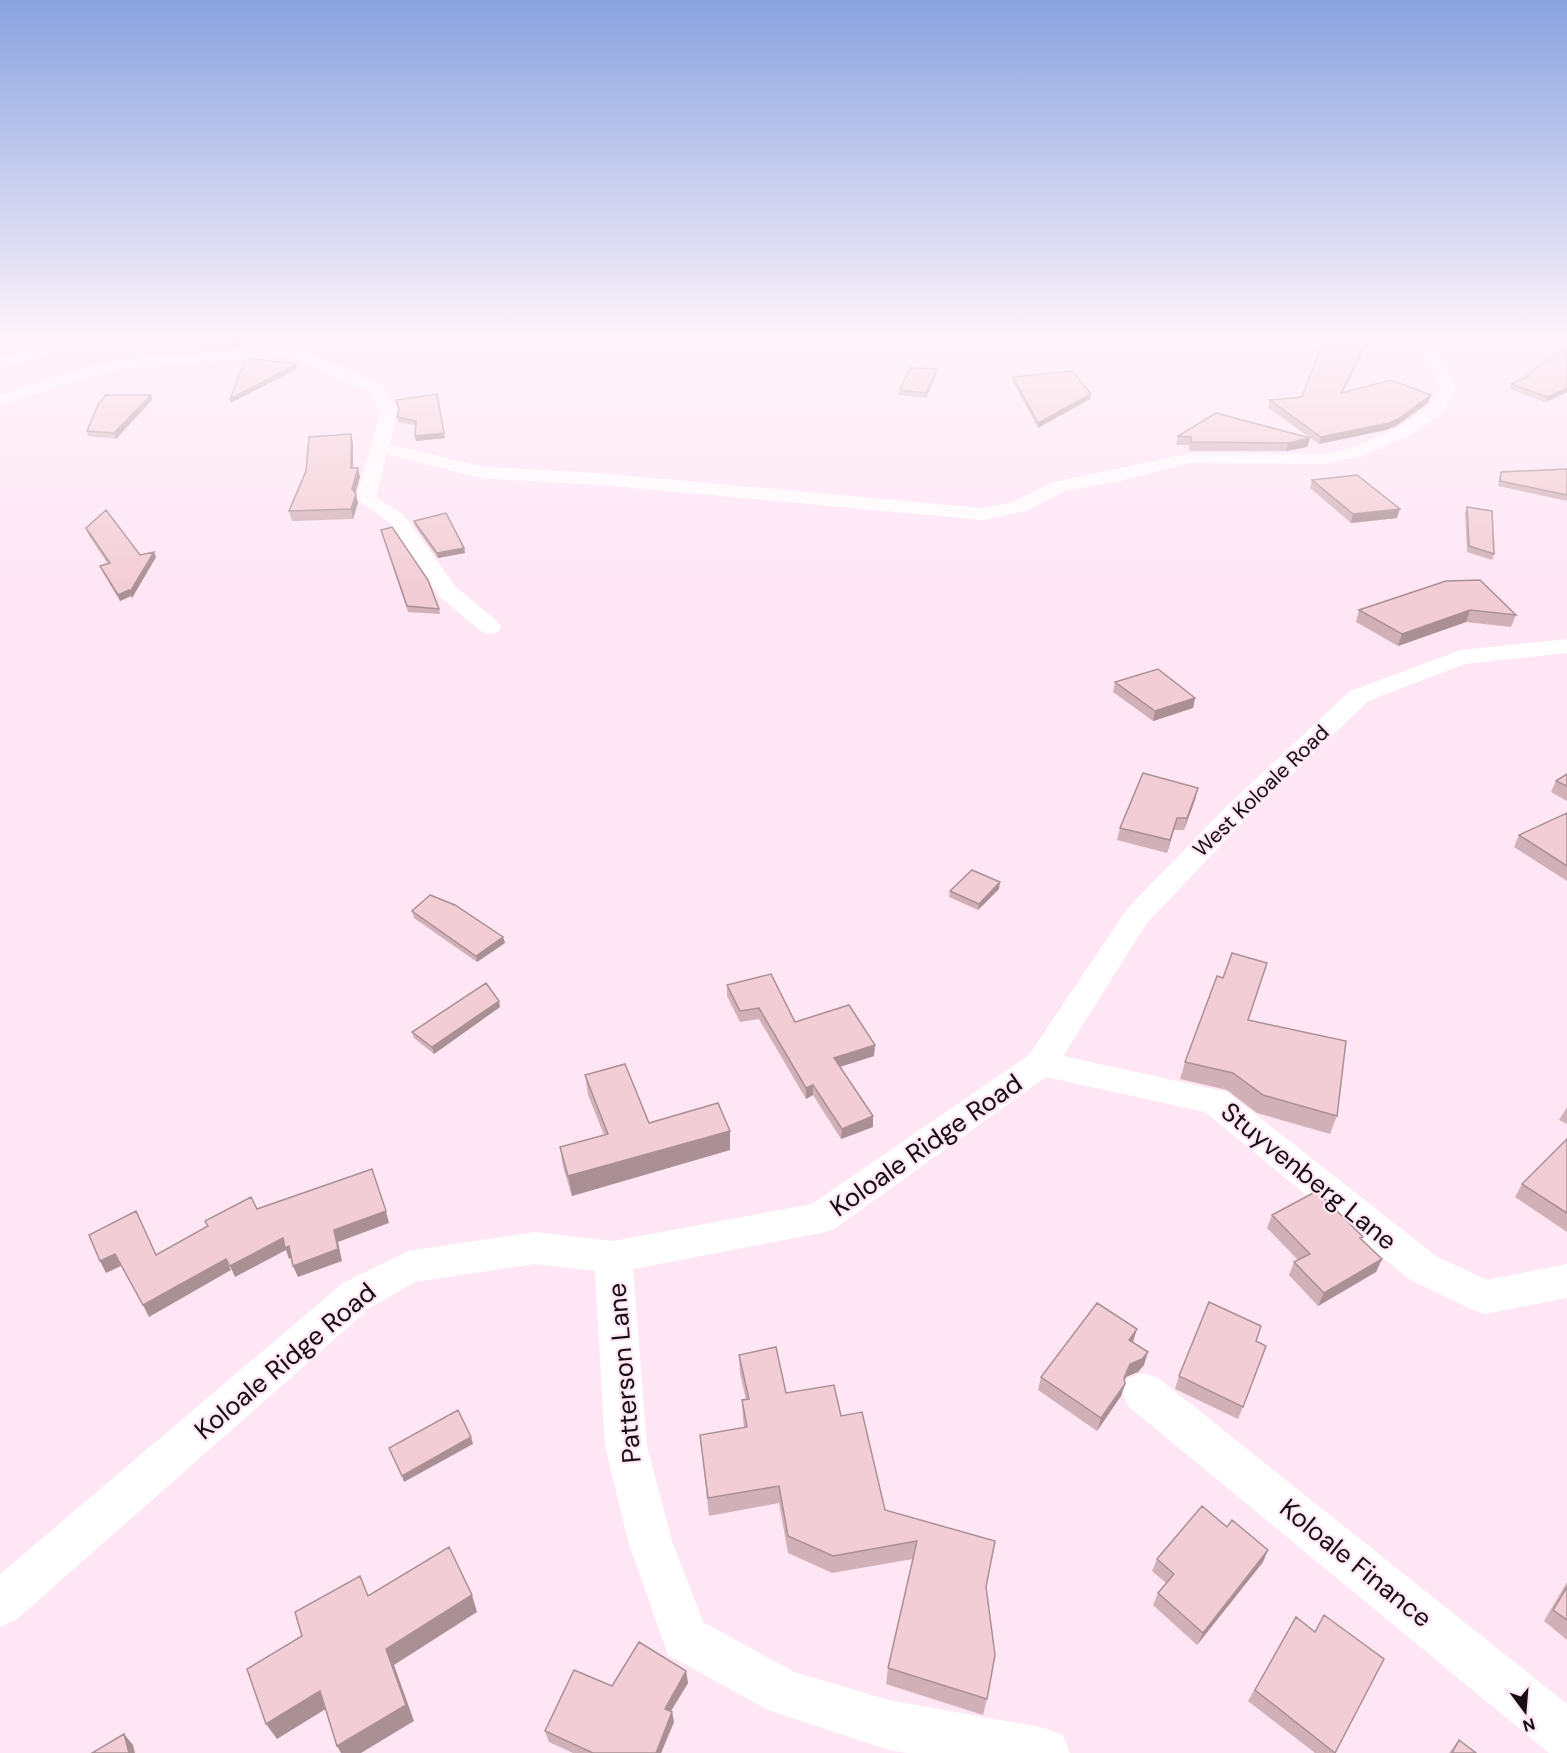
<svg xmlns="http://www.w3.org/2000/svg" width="1567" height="1753" viewBox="0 0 1567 1753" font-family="'DM Sans',sans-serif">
<rect width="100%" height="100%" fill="#fee6f5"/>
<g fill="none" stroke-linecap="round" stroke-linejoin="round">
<!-- minor -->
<path fill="#fff" fill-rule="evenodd" d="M 262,340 L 281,340 L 384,386 L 398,413 L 390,444 L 480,466 L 611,474 L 982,508 L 1013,502 L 1053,482 L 1191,453 L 1325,454 L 1350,448 L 1397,428 L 1428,407 L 1440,391 L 1436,375 L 1419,351 L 1397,340 C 1405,340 1414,339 1421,341 C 1439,348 1452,374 1456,391 L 1440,415 L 1409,436 L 1362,456 L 1325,464 L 1191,463 L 1116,482 L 1065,491 L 1026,511 L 982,520 L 611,486 L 480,478 L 387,454 L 376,497 L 404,515 L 455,586 L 498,622 L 501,627 L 498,632 L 490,634 L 482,632 L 439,596 L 390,523 L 356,499 L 380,413 L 371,393 L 286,356 L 124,368 L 76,381 L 0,406 L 0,395 L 82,368 L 124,359 L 273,348 Z
M 41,348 L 47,350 L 49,353 L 47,356 L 0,367 L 0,357 Z
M 1567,639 L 1567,653 L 1465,664 L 1368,701 L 1247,818 L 1147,923 L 1063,1056 L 1227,1092 L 1436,1256 L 1487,1280 L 1567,1264 L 1567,1298 L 1485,1314 L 1471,1309 L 1410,1280 L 1205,1112 L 1046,1077 L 834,1229 L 821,1233 L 633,1269 L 647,1446 L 672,1541 L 703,1622 L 794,1672 L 889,1700 L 1045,1728 L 1063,1735 L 1070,1753 L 907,1753 L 889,1750 L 768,1710 L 668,1655 L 628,1541 L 605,1446 L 595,1271 L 535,1264 L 415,1282 L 371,1307 L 16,1620 L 0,1627 L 0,1574 L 343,1283 L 408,1251 L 535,1232 L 613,1241 L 812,1204 L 1029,1055 L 1127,909 L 1227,806 L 1350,691 L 1461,650 Z
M 1143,1373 L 1158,1378 L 1567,1704 L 1567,1753 L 1549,1753 L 1128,1406 L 1122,1392 L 1128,1378 Z"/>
</g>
<!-- wall -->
<path fill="#d1b0b7" d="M 1328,340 L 1369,340 L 1343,392 L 1431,395 L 1428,403 L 1396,426 L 1386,430 L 1319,444 L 1268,408 L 1270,400 L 1302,397 L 1329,341 Z
M 1567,347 L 1546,402 L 1510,389 L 1511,384 L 1524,378 L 1526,375 Z
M 937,369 L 936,374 L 926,398 L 899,395 L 900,390 Z
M 1013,377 L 1090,399 L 1038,428 L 1013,382 Z
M 151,395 L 152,400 L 116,439 L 88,436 L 87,431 Z
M 396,400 L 445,438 L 416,441 L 415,436 L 415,425 L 398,422 L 397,417 L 399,410 Z
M 351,434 L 353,443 L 353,468 L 360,477 L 355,493 L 358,503 L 353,519 L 292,521 L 289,511 Z
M 1178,436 L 1310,438 L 1307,447 L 1286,451 L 1189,451 L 1189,445 L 1176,445 Z
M 1567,469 L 1567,501 L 1498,486 L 1499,478 L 1501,472 Z
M 1312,480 L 1397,518 L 1351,523 L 1310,488 Z
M 1467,507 L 1494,554 L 1492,560 L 1467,552 L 1465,513 Z
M 414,521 L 464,548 L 465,553 L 438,558 L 415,526 Z
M 86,528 L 140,555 L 154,552 L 156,557 L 132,598 L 131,596 L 120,601 L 102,571 L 100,566 L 108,564 L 88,534 Z
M 381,530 L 439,609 L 440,614 L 408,612 Z
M 1446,581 L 1516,615 L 1511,627 L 1466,622 L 1398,646 L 1356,622 L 1359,610 Z
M 1115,682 L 1195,698 L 1193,708 L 1153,721 L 1113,692 Z
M 1567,774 L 1567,801 L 1551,792 L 1556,781 Z
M 1198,788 L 1195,800 L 1184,830 L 1174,830 L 1167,853 L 1117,840 L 1120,828 Z
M 1567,813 L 1567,881 L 1514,847 L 1519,835 Z
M 999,889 L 978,910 L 949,897 L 950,891 Z
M 412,911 L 503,937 L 505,943 L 477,962 L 414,918 Z
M 727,985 L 795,1022 L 875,1045 L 874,1056 L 840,1067 L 873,1116 L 873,1127 L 841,1139 L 813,1095 L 806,1099 L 759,1019 L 740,1022 L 727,996 Z
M 500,1007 L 434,1054 L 414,1038 L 412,1032 Z
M 1248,1020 L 1337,1116 L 1330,1134 L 1257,1113 L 1227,1090 L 1180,1079 L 1185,1062 Z
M 585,1075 L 649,1123 L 730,1150 L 572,1196 L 563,1167 L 560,1147 L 604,1135 L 588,1095 Z
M 1567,1107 L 1567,1124 L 1559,1120 Z
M 1567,1139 L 1567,1232 L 1515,1197 L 1522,1184 Z
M 1272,1215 L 1382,1259 L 1376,1272 L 1318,1306 L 1289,1275 L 1294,1262 L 1298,1260 L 1267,1228 Z
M 1256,1341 L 1243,1407 L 1238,1419 L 1175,1389 L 1179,1376 Z
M 1133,1342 L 1144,1365 L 1138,1372 L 1126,1377 L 1124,1381 L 1125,1384 L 1121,1396 L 1097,1431 L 1038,1390 L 1041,1377 Z
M 739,1355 L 786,1393 L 841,1416 L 885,1510 L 986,1587 L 987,1699 L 983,1715 L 886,1684 L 888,1668 L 913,1559 L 832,1573 L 788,1553 L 779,1503 L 709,1516 L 700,1435 L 744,1427 L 743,1419 L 742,1400 L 746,1400 L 740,1373 Z
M 1227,1527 L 1263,1562 L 1197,1645 L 1153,1605 L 1158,1593 L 1166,1583 L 1152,1571 L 1157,1559 Z
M 1567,1582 L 1567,1640 L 1544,1621 Z
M 1324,1615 L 1384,1659 L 1335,1753 L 1315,1753 L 1248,1701 L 1296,1617 L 1315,1632 Z
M 686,1671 L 688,1683 L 671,1711 L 672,1712 L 674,1722 L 661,1753 L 573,1753 L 549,1742 L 545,1731 L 612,1686 Z
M 1459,1740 L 1476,1753 L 1449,1753 Z"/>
<!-- shaded-wall -->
<path fill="#aa9095" d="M 237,340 L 240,340 L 237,348 L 209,350 L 207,346 Z
M 1367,340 L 1369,340 L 1339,400 L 1341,393 Z
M 296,364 L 297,369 L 231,403 L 230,399 Z
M 937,369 L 936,374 L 926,398 L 926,393 Z
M 1567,388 L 1567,392 L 1546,402 L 1548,397 Z
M 1091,394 L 1090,399 L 1038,428 L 1038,423 Z
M 151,395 L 152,400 L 116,439 L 114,433 Z
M 1431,395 L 1428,403 L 1396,426 L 1386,430 L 1319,444 L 1321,437 Z
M 444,433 L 445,438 L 416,441 L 415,436 Z
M 351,434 L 353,443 L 353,478 L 351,468 Z
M 1310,438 L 1307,447 L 1286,451 L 1288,443 Z
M 358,468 L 360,477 L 354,498 L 352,489 Z
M 356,494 L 358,503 L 353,519 L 351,509 Z
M 1400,509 L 1397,518 L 1351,523 L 1353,514 Z
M 464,548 L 465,553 L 438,558 L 437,553 Z
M 154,552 L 156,557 L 132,598 L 130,592 Z
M 129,590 L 131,596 L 120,601 L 118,595 Z
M 1470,610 L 1466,622 L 1398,646 L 1402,634 Z
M 1195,698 L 1193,708 L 1153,721 L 1155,711 Z
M 1198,788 L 1195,800 L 1184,830 L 1187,818 Z
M 1177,818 L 1174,830 L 1167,853 L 1170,840 Z
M 1000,882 L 999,889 L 978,910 L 979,904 Z
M 503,937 L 505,943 L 477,962 L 476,956 Z
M 499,1001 L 500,1007 L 434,1054 L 432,1047 Z
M 875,1045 L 874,1056 L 833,1069 L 834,1058 Z
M 813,1085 L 813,1095 L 806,1099 L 806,1088 Z
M 873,1116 L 873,1127 L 841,1139 L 842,1129 Z
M 730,1131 L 730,1150 L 572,1196 L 568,1176 Z
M 386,1211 L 389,1223 L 338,1242 L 342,1261 L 298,1277 L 293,1266 L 334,1230 Z
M 283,1238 L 289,1246 L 294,1257 L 289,1259 L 286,1250 L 235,1277 L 230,1266 Z
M 115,1254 L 121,1266 L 106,1273 L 100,1261 Z
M 226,1259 L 231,1270 L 149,1317 L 143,1305 Z
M 1382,1259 L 1376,1272 L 1318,1306 L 1324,1293 Z
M 1137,1329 L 1133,1342 L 1125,1353 L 1129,1340 Z
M 1148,1352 L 1144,1365 L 1138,1372 L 1126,1377 L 1120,1391 L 1125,1384 L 1121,1396 L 1097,1431 L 1101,1418 L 1124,1378 L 1130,1364 Z
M 471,1437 L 473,1444 L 404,1482 L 402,1476 Z
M 1268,1550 L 1263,1562 L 1197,1645 L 1203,1633 Z
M 472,1595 L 477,1612 L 394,1665 L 414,1721 L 361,1753 L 341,1753 L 337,1746 L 386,1649 Z
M 686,1671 L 688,1683 L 666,1719 L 665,1709 Z
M 320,1691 L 329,1707 L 277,1739 L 266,1724 Z
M 672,1712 L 674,1722 L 661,1753 L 656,1753 Z
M 124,1734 L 133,1745 L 135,1753 L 129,1753 Z"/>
<!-- building -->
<path fill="#f3cdd5" stroke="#aa9095" stroke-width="1.5" d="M 210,340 L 237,340 L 236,344 L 207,346 Z
M 1330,340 L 1367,340 L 1341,393 L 1391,380 L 1431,395 L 1398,419 L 1389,423 L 1321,437 L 1270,400 L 1302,397 L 1322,344 Z
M 1567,347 L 1567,388 L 1548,397 L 1511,384 L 1529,376 L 1526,375 Z
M 246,358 L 296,364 L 230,399 Z
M 910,368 L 937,369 L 926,393 L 900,390 Z
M 1072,371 L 1091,394 L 1038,423 L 1013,377 Z
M 437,394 L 444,433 L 415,436 L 416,421 L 397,417 L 399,409 L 396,400 Z
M 106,395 L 151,395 L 114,433 L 87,431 L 99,403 Z
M 1216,413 L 1310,438 L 1288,443 L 1191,442 L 1191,437 L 1178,436 Z
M 351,434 L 351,468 L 358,468 L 352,489 L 356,494 L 351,509 L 289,511 L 306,471 L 309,437 Z
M 1567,469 L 1567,495 L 1500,481 L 1501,472 Z
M 1357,475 L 1400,509 L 1353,514 L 1312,480 Z
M 1467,507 L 1492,511 L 1494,554 L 1469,546 Z
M 106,510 L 140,555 L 154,552 L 130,592 L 129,590 L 118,595 L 100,566 L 110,563 L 86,528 Z
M 446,513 L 464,548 L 437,553 L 414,521 Z
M 392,527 L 428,580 L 439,609 L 407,606 L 381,530 Z
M 1480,580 L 1516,615 L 1470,610 L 1402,634 L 1359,610 L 1446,581 Z
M 1158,669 L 1195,698 L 1155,711 L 1115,682 Z
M 1143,773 L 1198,788 L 1187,818 L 1177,818 L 1170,840 L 1120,828 Z
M 1567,774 L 1567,786 L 1556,781 Z
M 1567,813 L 1567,866 L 1519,835 Z
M 972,870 L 1000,882 L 979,904 L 950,891 Z
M 430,895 L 455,905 L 503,937 L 476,956 L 412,911 Z
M 1232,953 L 1267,963 L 1248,1020 L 1346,1041 L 1337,1116 L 1263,1095 L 1233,1073 L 1185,1062 L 1217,976 L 1223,978 Z
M 771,974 L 795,1022 L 849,1005 L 875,1045 L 834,1058 L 873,1116 L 842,1129 L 813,1085 L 806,1088 L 759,1008 L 740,1011 L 727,985 Z
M 486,983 L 499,1001 L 432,1047 L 412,1032 Z
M 625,1064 L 649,1123 L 718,1103 L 730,1131 L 568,1176 L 560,1147 L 608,1134 L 585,1075 Z
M 1567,1139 L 1567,1213 L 1522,1184 Z
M 372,1169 L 386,1211 L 334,1230 L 338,1249 L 293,1266 L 289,1246 L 285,1248 L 283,1238 L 230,1266 L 226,1259 L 143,1305 L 115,1254 L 100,1261 L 89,1235 L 136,1211 L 156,1255 L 208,1226 L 205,1221 L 251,1197 L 257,1209 Z
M 1317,1191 L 1363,1237 L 1360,1238 L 1382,1259 L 1324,1293 L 1294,1262 L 1310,1254 L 1272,1215 Z
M 1209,1302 L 1261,1326 L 1256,1341 L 1266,1346 L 1243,1407 L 1179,1376 Z
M 1097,1303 L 1137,1329 L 1129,1340 L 1148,1352 L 1142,1359 L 1130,1364 L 1124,1378 L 1125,1384 L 1101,1418 L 1041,1377 Z
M 776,1347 L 786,1393 L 834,1385 L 841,1416 L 862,1412 L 885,1510 L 995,1541 L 986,1587 L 995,1655 L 987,1699 L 888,1668 L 917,1541 L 833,1556 L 788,1536 L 779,1486 L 708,1498 L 700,1435 L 747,1427 L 742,1400 L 749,1399 L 739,1355 Z
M 458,1410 L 471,1437 L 402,1476 L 389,1448 Z
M 1202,1506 L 1227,1527 L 1232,1520 L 1268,1550 L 1203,1633 L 1158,1593 L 1174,1574 L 1157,1559 Z
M 449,1547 L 472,1595 L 386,1649 L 406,1705 L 337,1746 L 320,1691 L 266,1724 L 247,1669 L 302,1636 L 295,1612 L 360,1576 L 368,1596 Z
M 1567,1587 L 1567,1620 L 1553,1610 Z
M 1324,1615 L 1384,1659 L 1335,1753 L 1255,1690 L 1296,1617 L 1315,1632 Z
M 639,1642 L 686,1671 L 665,1709 L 672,1712 L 656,1753 L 593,1753 L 545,1731 L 574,1670 L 612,1686 Z
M 124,1734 L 129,1753 L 92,1753 Z
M 1459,1740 L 1476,1753 L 1452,1753 Z"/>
<!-- sky -->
<linearGradient id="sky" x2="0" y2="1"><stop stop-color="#8aa3e0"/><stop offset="0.58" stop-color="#fff4fa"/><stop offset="1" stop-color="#fff4fa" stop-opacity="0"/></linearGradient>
<rect width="1567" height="586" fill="url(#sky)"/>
<g text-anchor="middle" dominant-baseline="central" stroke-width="4.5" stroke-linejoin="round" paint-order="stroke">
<!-- street labels -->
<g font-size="21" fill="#150d12" stroke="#fee6f5">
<text transform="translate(1261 791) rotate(-44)">West Koloale Road</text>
</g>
<!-- near-street labels -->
<g font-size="26" fill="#150d12" stroke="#fee6f5">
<text transform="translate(926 1145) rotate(-35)">Koloale Ridge Road</text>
<text transform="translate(1309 1176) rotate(39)">Stuyvenberg Lane</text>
<text transform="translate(285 1361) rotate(-40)">Koloale Ridge Road</text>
<text transform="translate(624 1373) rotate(-95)">Patterson Lane</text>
<text transform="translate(1356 1563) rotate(39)">Koloale Finance</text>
</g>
</g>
<!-- north arrow -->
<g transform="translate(1525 1711) rotate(164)" stroke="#fee6f5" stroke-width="4.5" paint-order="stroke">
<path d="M0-4.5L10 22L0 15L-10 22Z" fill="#150d12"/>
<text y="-9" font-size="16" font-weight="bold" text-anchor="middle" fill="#150d12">N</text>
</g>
</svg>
